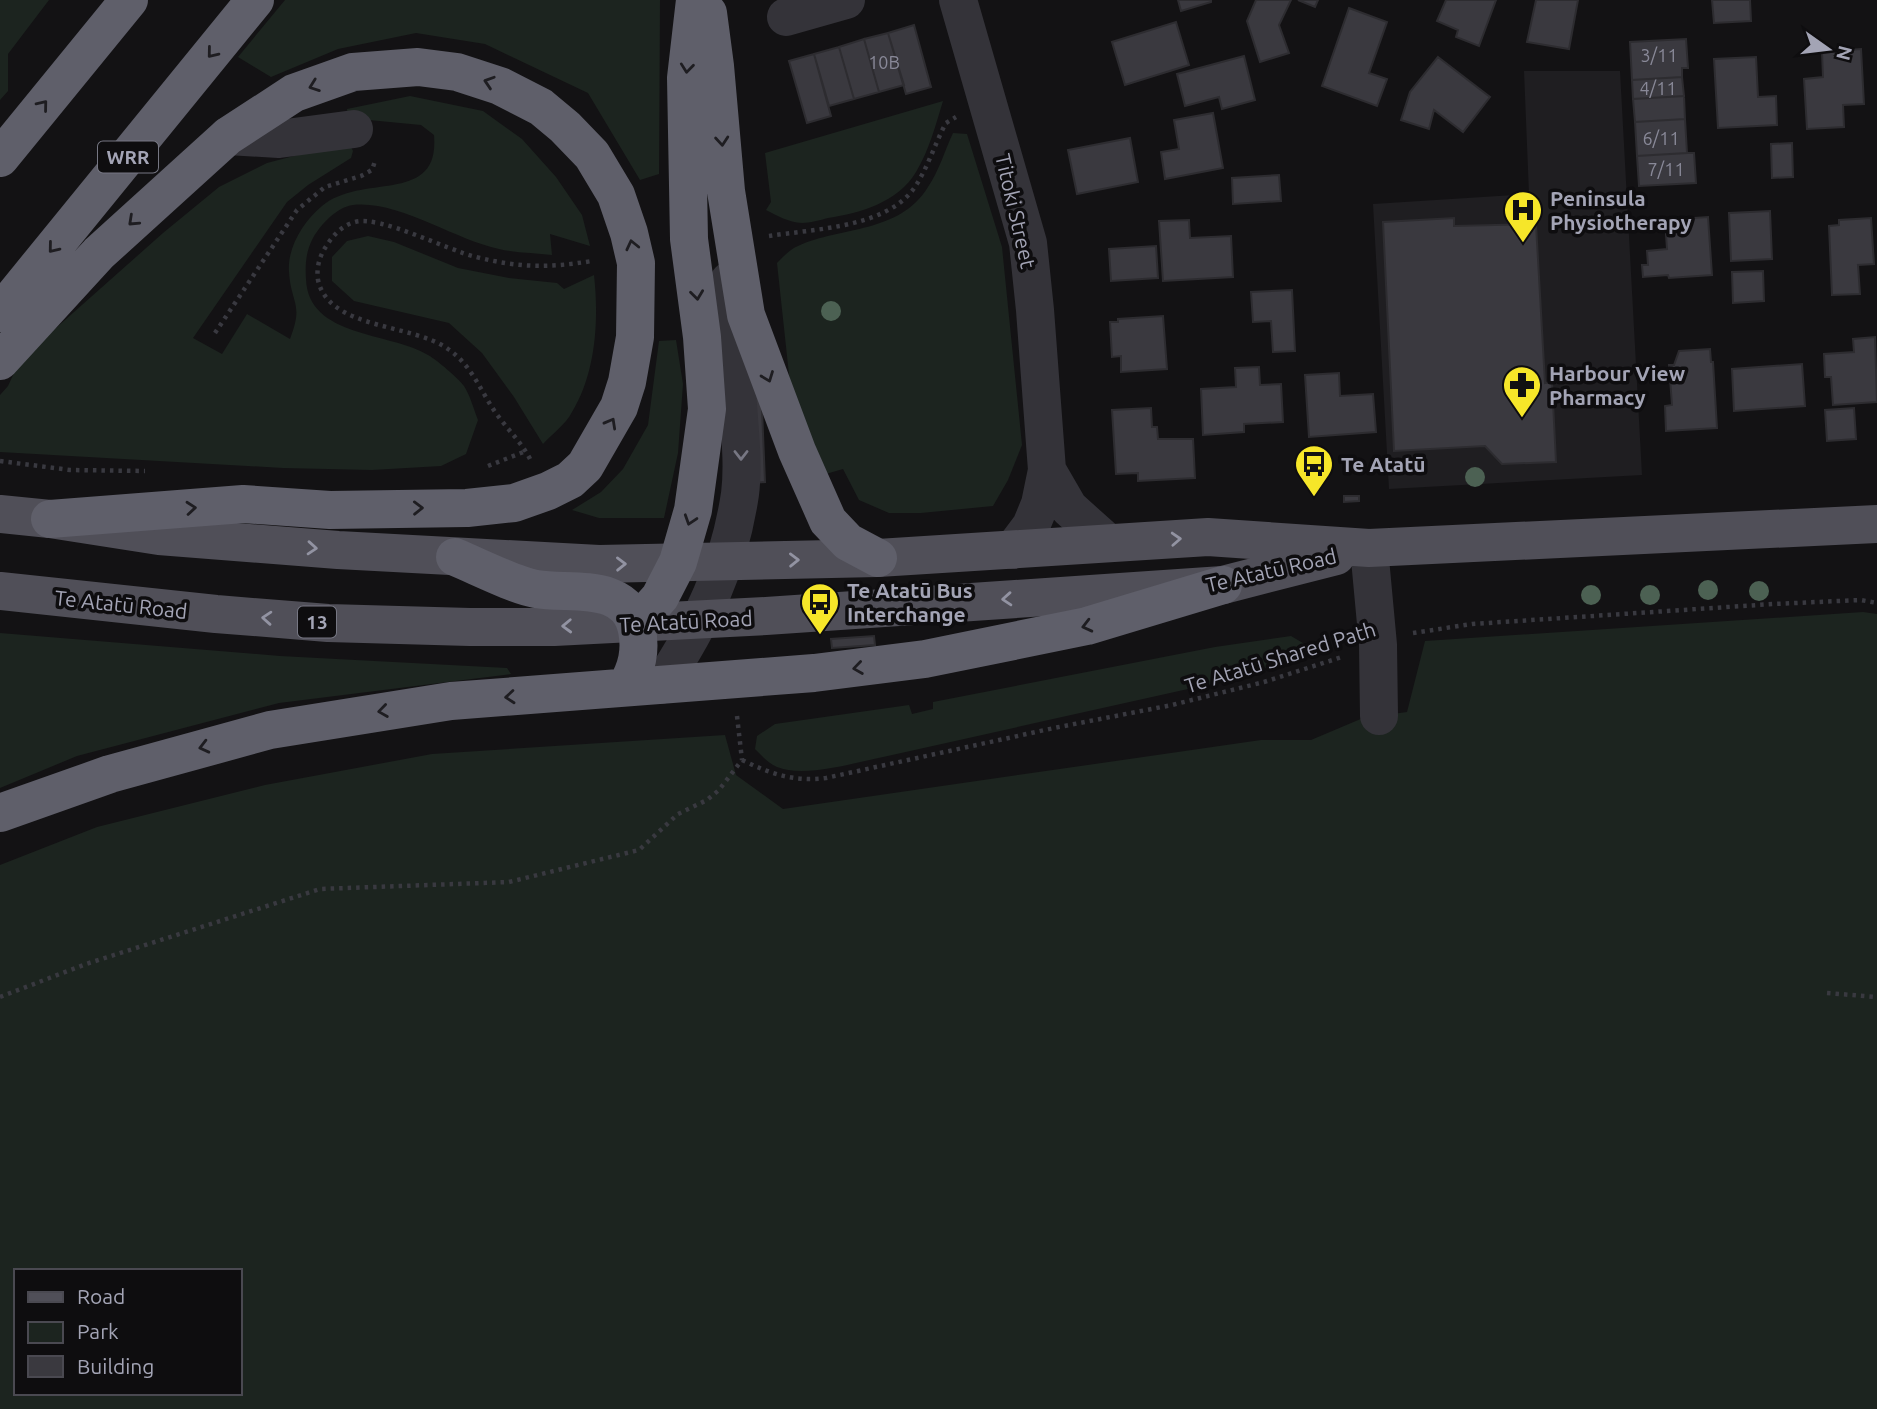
<svg xmlns="http://www.w3.org/2000/svg" width="1877" height="1409" viewBox="0 0 1877 1409" font-family="Ubuntu,sans-serif">
<rect width="100%" height="100%" fill="#131214"/>
<!-- built -->
<path fill="#1f1e21" d="M 1524,71 L 1620,71 L 1642,475 L 1389,489 L 1373,204 L 1529,194 Z"/>
<!-- green -->
<path fill="#1c241f" fill-rule="evenodd" d="M 0,0 L 49,0 L 8,54 L 8,91 L 0,100 Z
M 285,0 L 660,0 L 659,174 L 640,180 L 588,93 L 485,44 L 416,33 L 338,49 L 271,77 L 238,57 Z
M 410,96 L 483,111 L 522,139 L 556,177 L 582,215 L 590,246 L 550,234 L 552,255 C 535,253 516,253 499,249 C 455,240 398,200 353,205 C 337,207 321,224 313,238 C 306,251 305,264 306,279 C 308,338 391,332 428,355 C 437,360 458,378 464,386 C 470,395 474,410 478,420 L 466,454 L 441,466 L 372,470 L 283,468 L 0,452 L 0,395 L 8,386 L 20,360 L 163,233 L 219,187 L 267,163 L 309,152 L 351,147 L 353,151 L 351,158 L 308,185 L 287,202 L 193,338 L 222,354 L 247,314 L 290,339 C 304,303 291,304 289,272 C 287,247 304,221 322,206 C 363,172 440,206 434,135 L 421,125 L 348,118 L 347,109 Z
M 943,101 C 936,124 929,151 916,172 C 898,202 861,213 828,218 C 820,220 810,223 802,223 C 788,222 778,216 766,210 L 771,202 L 765,153 Z
M 953,133 L 967,134 L 1002,247 L 1022,445 L 1008,480 L 993,506 L 921,513 L 889,513 L 859,500 L 843,469 L 819,476 L 791,393 L 777,263 C 783,257 790,249 798,246 C 841,226 899,234 928,187 C 939,171 945,150 953,133 Z
M 368,236 L 394,242 L 458,268 L 509,278 L 557,283 L 564,289 L 594,275 C 599,319 596,373 572,412 C 566,424 552,434 543,444 L 514,397 L 482,353 L 449,323 L 354,301 L 332,281 L 332,257 L 347,241 Z
M 676,340 L 683,384 L 678,453 L 664,518 L 599,518 L 572,510 L 601,492 L 623,469 L 648,425 L 659,341 Z
M 1863,612 L 1877,614 L 1877,1409 L 0,1409 L 0,865 L 97,827 L 265,785 L 432,754 L 725,735 L 736,775 L 783,809 L 1261,740 L 1311,740 L 1363,718 L 1407,712 L 1425,641 ZM 16,1271 L 240,1271 L 240,1393 L 16,1393 Z
M 0,633 L 280,656 L 507,668 L 511,674 L 279,703 L 77,756 L 0,788 Z
M 1291,636 L 1308,646 L 1309,655 L 1224,681 L 883,757 C 854,763 804,778 777,767 C 768,763 762,756 755,749 L 757,736 L 775,724 L 909,705 L 912,714 L 933,709 L 933,702 L 1215,647 Z"/>
<!-- building -->
<path fill="#3a393f" stroke="#2d2c30" stroke-width="2" d="M 1178,0 L 1211,0 L 1211,2 L 1181,11 Z
M 1256,0 L 1291,0 L 1279,25 L 1289,53 L 1260,62 L 1247,21 Z
M 1298,0 L 1318,0 L 1315,7 Z
M 1446,0 L 1496,0 L 1479,46 L 1456,37 L 1458,30 L 1437,21 Z
M 1536,0 L 1578,0 L 1569,49 L 1527,42 Z
M 1712,0 L 1750,0 L 1751,21 L 1714,23 Z
M 1349,8 L 1387,22 L 1369,73 L 1387,79 L 1377,106 L 1322,86 Z
M 1176,22 L 1189,65 L 1125,85 L 1112,42 Z
M 914,25 L 931,87 L 906,94 L 888,33 Z
M 888,33 L 904,85 L 879,92 L 864,39 Z
M 864,39 L 879,92 L 854,99 L 839,47 Z
M 1686,39 L 1688,68 L 1682,68 L 1682,77 L 1632,80 L 1630,42 Z
M 839,47 L 854,99 L 829,106 L 814,54 Z
M 1861,49 L 1864,104 L 1843,105 L 1844,127 L 1807,129 L 1804,79 L 1823,77 L 1822,52 Z
M 814,54 L 831,116 L 807,123 L 789,61 Z
M 1244,56 L 1255,100 L 1222,109 L 1219,97 L 1185,106 L 1177,74 Z
M 1438,57 L 1490,97 L 1463,132 L 1434,110 L 1429,129 L 1401,120 L 1410,92 Z
M 1756,57 L 1758,97 L 1776,96 L 1777,125 L 1718,128 L 1714,59 Z
M 1682,77 L 1684,96 L 1633,99 L 1632,80 Z
M 1684,96 L 1685,119 L 1635,122 L 1633,99 Z
M 1213,113 L 1223,168 L 1165,179 L 1161,152 L 1179,149 L 1174,120 Z
M 1685,119 L 1687,153 L 1637,156 L 1635,122 Z
M 1130,138 L 1138,182 L 1077,194 L 1068,150 Z
M 1792,143 L 1793,177 L 1772,178 L 1771,144 Z
M 1687,153 L 1694,153 L 1696,183 L 1639,186 L 1637,156 Z
M 1279,175 L 1281,201 L 1233,204 L 1232,178 Z
M 1770,211 L 1772,259 L 1731,261 L 1729,213 Z
M 1708,217 L 1712,275 L 1669,278 L 1668,275 L 1643,277 L 1642,265 L 1648,265 L 1647,251 L 1667,249 L 1665,220 Z
M 1454,218 L 1454,226 L 1536,224 L 1545,383 L 1552,382 L 1556,462 L 1502,464 L 1485,446 L 1394,451 L 1383,222 Z
M 1871,218 L 1874,264 L 1858,265 L 1860,294 L 1832,295 L 1829,226 L 1839,225 L 1839,220 Z
M 1189,220 L 1190,238 L 1231,236 L 1233,277 L 1163,281 L 1159,221 Z
M 1156,246 L 1158,278 L 1111,281 L 1109,249 Z
M 1763,271 L 1764,301 L 1733,303 L 1732,272 Z
M 1292,290 L 1295,351 L 1273,352 L 1271,321 L 1253,322 L 1251,292 Z
M 1163,316 L 1167,369 L 1121,372 L 1121,356 L 1112,357 L 1110,322 L 1118,322 L 1118,319 Z
M 1875,337 L 1877,402 L 1833,405 L 1831,377 L 1825,377 L 1824,354 L 1854,352 L 1853,339 Z
M 1710,349 L 1711,362 L 1713,362 L 1717,428 L 1666,431 L 1665,406 L 1672,405 L 1669,365 L 1674,365 L 1679,351 Z
M 1802,364 L 1805,406 L 1734,411 L 1732,369 Z
M 1259,367 L 1260,385 L 1281,384 L 1283,422 L 1244,424 L 1244,432 L 1203,435 L 1201,389 L 1236,387 L 1235,368 Z
M 1339,373 L 1340,396 L 1373,394 L 1376,432 L 1309,437 L 1305,375 Z
M 761,385 L 765,482 L 755,483 L 751,386 Z
M 1151,408 L 1152,427 L 1157,427 L 1158,439 L 1193,439 L 1195,478 L 1138,481 L 1138,473 L 1116,474 L 1112,410 Z
M 1854,408 L 1856,439 L 1827,441 L 1825,410 Z
M 1344,496 L 1359,496 L 1359,501 L 1344,502 Z
M 874,636 L 875,645 L 832,648 L 831,639 Z"/>
<g fill="none" stroke-linecap="round" stroke-linejoin="round">
<!-- path -->
<path stroke="#393940" stroke-width="4.5" stroke-dasharray="3.5 5" stroke-linecap="butt" d="M 769,236 C 813,229 882,228 912,191 C 927,171 934,145 946,123 L 956,117
M 215,333 L 297,210 L 325,187 L 361,176 L 372,170 L 375,161
M 530,459 C 522,443 509,431 498,416 C 481,393 473,366 448,349 C 412,323 329,330 318,280 C 316,267 320,255 327,245 C 334,234 343,225 355,222 C 380,215 447,250 476,257 C 520,268 548,268 592,261
M 0,461 L 70,470 L 145,471
M 488,466 L 526,451
M 1413,633 L 1472,624 L 1773,604 L 1861,600 L 1877,603
M 737,716 L 742,760
M 742,760 C 771,774 794,782 826,778 L 1054,728 L 1172,705 L 1264,682 L 1342,657
M 1827,993 L 1877,997
M 0,997 L 86,964 L 320,889 L 509,882 L 639,850 L 678,814 L 707,800 L 719,790 L 742,760"/>
<!-- minor -->
<path stroke="#343339" stroke-width="38" d="M 958,0 L 1028,243 L 1035,310 L 1047,470 L 1040,504 L 1031,526 L 1013,550
M 786,17 L 846,0
M 228,136 L 279,139 L 354,129
M 1047,470 L 1069,508 L 1108,543
M 1369,548 L 1378,645 L 1379,716
M 661,685 C 702,623 729,568 740,494 C 743,470 741,444 739,419 C 736,373 730,327 729,281"/>
<!-- major -->
<path stroke="#504f58" stroke-width="38" d="M 0,514 L 50,519 L 159,536 L 338,550 L 599,564 L 878,558 L 1208,537 L 1369,548 L 1877,524
M 0,591 L 216,614 L 328,623 L 470,627 L 554,627 L 766,616 L 1223,585 L 1336,556"/>
<!-- highway -->
<path stroke="#5f5f6a" stroke-width="38" d="M 708,13 L 715,66 L 726,191 L 746,315 L 797,451 L 828,521 L 848,542 L 878,558
M 0,158 L 129,0
M 0,313 L 255,0
M 0,361 L 99,253 L 228,136 L 294,93 L 353,72 L 418,67 L 457,72 L 500,86 L 541,107 L 565,127 L 592,155 L 616,195 L 629,233 L 636,263 L 635,337 L 627,382 L 619,407 L 585,466 L 570,480 L 548,491 L 514,503 L 467,508 L 330,510 L 243,504 L 50,519
M 455,557 C 477,566 514,585 536,589 C 572,595 627,581 637,630 C 641,651 637,668 626,687
M 636,624 L 660,597 L 678,562 L 693,510 L 707,409 L 702,337 L 689,239 L 686,78 L 695,0
M 0,813 L 110,774 L 270,730 L 451,701 L 814,673 L 925,659 L 1087,626 L 1223,585"/>
</g>
<!-- trees -->
<g fill="#4c6153">
<circle cx="831" cy="311" r="10"/>
<circle cx="1475" cy="477" r="10"/>
<circle cx="1708" cy="590" r="10"/>
<circle cx="1759" cy="591" r="10"/>
<circle cx="1591" cy="595" r="10"/>
<circle cx="1650" cy="595" r="10"/>
</g>
<!-- one-way arrows -->
<defs><path id="oneway-chevron" d="M-2-3.5L2.5 0L-2 3.5" fill="none" stroke-width="1.6" stroke-linecap="round" stroke-linejoin="round" transform="scale(1.75)"/></defs>
<g stroke="#1e1d21">
<use href="#oneway-chevron" transform="translate(212 53) rotate(129)"/>
<use href="#oneway-chevron" transform="translate(687 68) rotate(96)"/>
<use href="#oneway-chevron" transform="translate(489 82) rotate(-162)"/>
<use href="#oneway-chevron" transform="translate(314 86) rotate(160)"/>
<use href="#oneway-chevron" transform="translate(43 105) rotate(-51)"/>
<use href="#oneway-chevron" transform="translate(722 141) rotate(85)"/>
<use href="#oneway-chevron" transform="translate(133 221) rotate(137)"/>
<use href="#oneway-chevron" transform="translate(632 245) rotate(-103)"/>
<use href="#oneway-chevron" transform="translate(53 248) rotate(129)"/>
<use href="#oneway-chevron" transform="translate(697 295) rotate(83)"/>
<use href="#oneway-chevron" transform="translate(768 377) rotate(69)"/>
<use href="#oneway-chevron" transform="translate(611 423) rotate(-61)"/>
<use href="#oneway-chevron" transform="translate(191 508) rotate(-5)"/>
<use href="#oneway-chevron" transform="translate(418 508) rotate(-1)"/>
<use href="#oneway-chevron" transform="translate(690 520) rotate(108)"/>
<use href="#oneway-chevron" transform="translate(1087 626) rotate(166)"/>
<use href="#oneway-chevron" transform="translate(858 668) rotate(172)"/>
<use href="#oneway-chevron" transform="translate(510 697) rotate(175)"/>
<use href="#oneway-chevron" transform="translate(383 711) rotate(172)"/>
<use href="#oneway-chevron" transform="translate(204 747) rotate(166)"/>
</g>
<use stroke="#777783" href="#oneway-chevron" transform="translate(741 455) rotate(90)"/>
<g stroke="#9293a2">
<use href="#oneway-chevron" transform="translate(1176 539) rotate(-3)"/>
<use href="#oneway-chevron" transform="translate(312 548) rotate(4)"/>
<use href="#oneway-chevron" transform="translate(794 560) rotate(-1)"/>
<use href="#oneway-chevron" transform="translate(621 564) rotate(-1)"/>
<use href="#oneway-chevron" transform="translate(1007 599) rotate(176)"/>
<use href="#oneway-chevron" transform="translate(267 618) rotate(-176)"/>
<use href="#oneway-chevron" transform="translate(567 626) rotate(178)"/>
</g>
<!-- icons -->
<defs>
<symbol id="hospital-pin" viewBox="-11 -11 22 30"><path d="M0 17L-7.5 6A9.5 9.5 0 1 1 7.5 6Z" fill="#f6e629" stroke="#0e0d0f"/><path d="M-5-5h3v3.5h4V-5h3V5h-3V1.5h-4V5h-3Z" fill="#111"/></symbol>
<symbol id="pharmacy-pin" viewBox="-11 -11 22 30"><path d="M0 17L-7.5 6A9.5 9.5 0 1 1 7.5 6Z" fill="#f6e629" stroke="#0e0d0f"/><path d="M-2-6h4v4h4v4h-4v4h-4v-4h-4v-4h4Z" fill="#111"/></symbol>
<symbol id="bus-pin" viewBox="-11 -11 22 30"><path d="M0 17L-7.5 6A9.5 9.5 0 1 1 7.5 6Z" fill="#f6e629" stroke="#0e0d0f"/><path d="M-5-6H5V4H4V6H2V4H-2V6H-4V4H-5ZM-3.5-4V0h7V-4ZM-3.5 1.2v1.5H-2V1.2ZM2 1.2v1.5H3.5V1.2Z" fill="#111"/></symbol>
</defs>
<g fill-rule="evenodd">
<use href="#hospital-pin" x="1501" y="188" width="44" height="60"/>
<use href="#pharmacy-pin" x="1500" y="363" width="44" height="60"/>
<use href="#bus-pin" x="1292" y="442" width="44" height="60"/>
<use href="#bus-pin" x="798" y="580" width="44" height="60"/>
</g>
<g text-anchor="middle" dominant-baseline="central" stroke-width="7" stroke-linejoin="round" paint-order="stroke">
<!-- number labels -->
<g font-size="18" fill="#898998">
<text x="1659" y="55">3/11</text>
<text x="884" y="62">10B</text>
<text x="1658" y="88">4/11</text>
<text x="1661" y="138">6/11</text>
<text x="1666" y="169">7/11</text>
</g>
<!-- shield labels -->
<g fill="#0e0d0f" stroke="#767783" stroke-width="2">
<rect x="98" y="141.5" width="60" height="31" rx="5"/>
<rect x="298" y="606.5" width="38" height="31" rx="5"/>
</g>
<g font-size="19" font-weight="bold" fill="#a3a4b5">
<text x="128" y="157">WRR</text>
<text x="317" y="622">13</text>
</g>
<!-- poi labels -->
<g font-size="21" font-weight="bold" fill="#a3a4b5" stroke="#0e0d0f" text-anchor="start">
<text x="1550" y="198">Peninsula<tspan x="1550" dy="24">Physiotherapy</tspan></text>
<text x="1549" y="373">Harbour View<tspan x="1549" dy="24">Pharmacy</tspan></text>
<text x="1341" y="464">Te Atatū</text>
<text x="847" y="590">Te Atatū Bus<tspan x="847" dy="24">Interchange</tspan></text>
</g>
<!-- street labels -->
<g font-size="21" fill="#a3a4b5" stroke="#0e0d0f">
<text transform="translate(1016 211) rotate(77)">Titoki Street</text>
<text transform="translate(1271 570) rotate(-13)">Te Atatū Road</text>
<text transform="translate(121 604) rotate(6)">Te Atatū Road</text>
<text transform="translate(686 621) rotate(-3)">Te Atatū Road</text>
<text transform="translate(1280 657) rotate(-17)">Te Atatū Shared Path</text>
</g>
</g>
<!-- legend -->
<rect x="14" y="1269" width="228" height="126" fill="#0e0d0f" stroke="#4a4951" stroke-width="2"/>
<rect x="28" y="1292" width="35" height="10" fill="#504f58" stroke="#4a4951" stroke-width="2"/>
<text x="77" y="1304" font-size="21" fill="#a3a4b5">Road</text>
<rect x="28" y="1322" width="35" height="21" fill="#1c241f" stroke="#4a4951" stroke-width="2"/>
<text x="77" y="1339" font-size="21" fill="#a3a4b5">Park</text>
<rect x="28" y="1356" width="35" height="21" fill="#3a393f" stroke="#4a4951" stroke-width="2"/>
<text x="77" y="1374" font-size="21" fill="#a3a4b5">Building</text>
<!-- north arrow -->
<g transform="translate(1828 49) rotate(104)" stroke="#0e0d0f" stroke-width="5" paint-order="stroke">
<path d="M0-5L12 26L0 18L-12 26Z" fill="#a3a4b5"/>
<text y="-10" font-size="19" font-weight="bold" text-anchor="middle" fill="#a3a4b5">N</text>
</g>
</svg>
